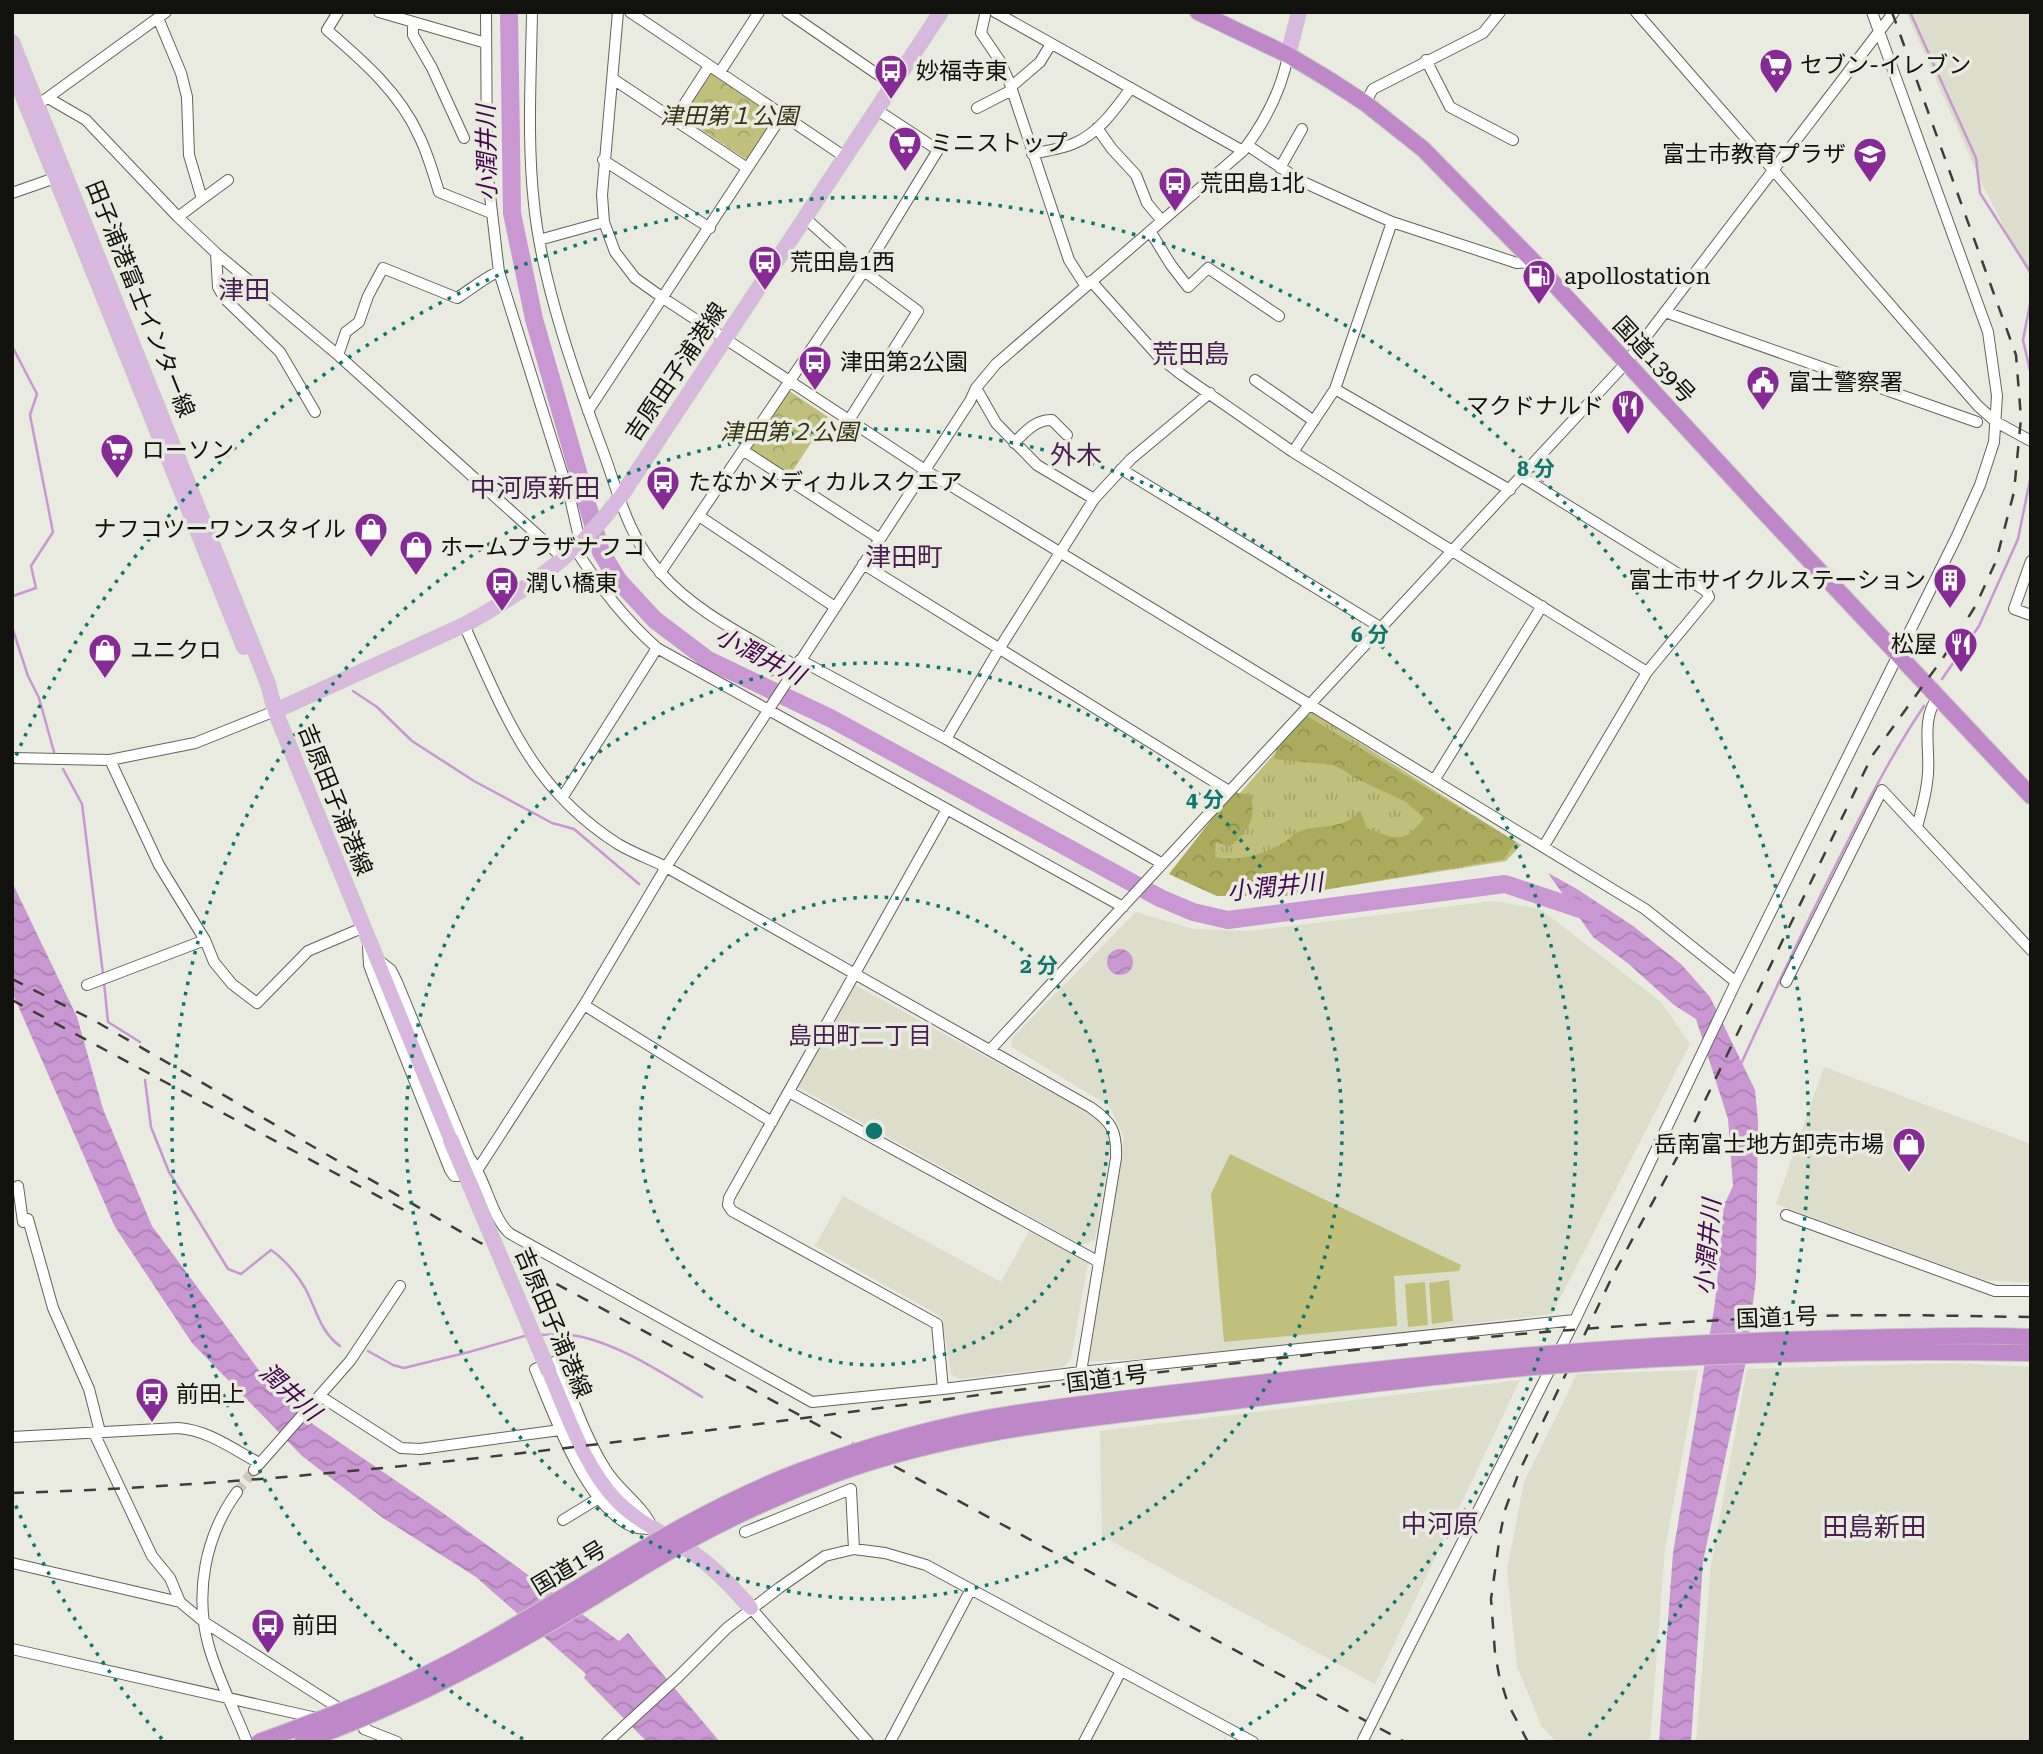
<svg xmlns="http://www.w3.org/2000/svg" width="2043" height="1754" viewBox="0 0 2043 1754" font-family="'Roboto Serif','Noto Sans JP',serif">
<defs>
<pattern id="grass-tufts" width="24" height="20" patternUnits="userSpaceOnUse" patternTransform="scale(1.75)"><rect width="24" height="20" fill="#c0c07c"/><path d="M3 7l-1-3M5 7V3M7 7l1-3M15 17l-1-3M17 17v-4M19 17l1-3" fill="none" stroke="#a4a46a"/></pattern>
<pattern id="forest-crowns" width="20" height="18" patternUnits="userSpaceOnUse" patternTransform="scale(1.75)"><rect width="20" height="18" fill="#abaa5d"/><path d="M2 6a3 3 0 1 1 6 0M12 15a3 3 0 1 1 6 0" fill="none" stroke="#929150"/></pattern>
<pattern id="park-crowns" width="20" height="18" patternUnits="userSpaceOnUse" patternTransform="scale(1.75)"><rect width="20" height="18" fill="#c0c07c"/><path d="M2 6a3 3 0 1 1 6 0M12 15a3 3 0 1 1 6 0" fill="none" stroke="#a4a46a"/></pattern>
<pattern id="water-waves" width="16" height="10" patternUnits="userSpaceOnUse" patternTransform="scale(1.75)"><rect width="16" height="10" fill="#c997d2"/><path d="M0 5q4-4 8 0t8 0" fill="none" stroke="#ac81b3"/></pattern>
</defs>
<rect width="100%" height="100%" fill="#e9eae0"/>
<!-- built -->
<path fill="#ddc" d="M 1906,12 L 2031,12 L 2031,279 L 1983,186 Z
M 1494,901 L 1540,909 L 1661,1002 L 1690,1044 L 1552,1314 L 1216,1354 L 1088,1362 L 1124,1136 L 1109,1106 L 1012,1047 L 1011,1039 L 1136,912 L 1193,929 L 1249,931 Z
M 855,985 L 1099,1119 L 1108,1130 L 1110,1151 L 1095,1240 L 1082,1245 L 798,1087 Z
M 1824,1067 L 2031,1144 L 2031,1283 L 1984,1280 L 1776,1204 Z
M 843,1196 L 1001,1282 L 1031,1228 L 1088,1262 L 1071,1359 L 1064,1367 L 959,1379 L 951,1374 L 942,1317 L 815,1246 Z
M 1957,1363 L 2031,1367 L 2031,1742 L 1696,1742 L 1711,1565 L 1747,1369 Z
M 1698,1370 L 1665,1549 L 1650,1742 L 1557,1742 L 1542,1727 L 1517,1666 L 1507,1570 L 1524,1482 L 1577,1374 Z
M 1520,1380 L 1375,1684 L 1102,1536 L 1100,1431 Z"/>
<!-- grass -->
<path fill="url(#grass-tufts)" d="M 1311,712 L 1521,845 L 1506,861 L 1285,896 L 1217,896 L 1169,874 Z"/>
<!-- forest -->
<path fill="url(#forest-crowns)" d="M 1307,716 L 1516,842 L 1504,859 L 1288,896 L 1217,896 L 1169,874 L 1233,792 L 1251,795 C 1256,823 1249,828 1230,847 L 1216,842 L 1215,857 C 1238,861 1262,856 1283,843 C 1289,840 1293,834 1300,831 C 1321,824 1344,830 1360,811 L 1367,828 C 1395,839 1404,845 1424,818 L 1406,802 L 1359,780 L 1334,765 L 1274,759 L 1277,747 Z"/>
<!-- park -->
<path fill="url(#park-crowns)" d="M 711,72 L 776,115 L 747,160 L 682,117 Z
M 788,390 L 828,417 L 790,475 L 749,448 Z"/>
<!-- pitch -->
<path fill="#c0c07c" d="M 1230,1154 L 1461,1265 L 1459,1271 L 1394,1276 L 1397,1326 L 1224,1342 L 1211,1194 Z
M 1449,1280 L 1453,1321 L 1432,1324 L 1429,1283 Z
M 1425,1282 L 1428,1325 L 1408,1327 L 1405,1284 Z"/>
<!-- water -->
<path fill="url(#water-waves)" d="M 1548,873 L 1577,889 L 1633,926 L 1681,964 L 1710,997 L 1755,1090 L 1758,1121 L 1756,1279 L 1745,1366 L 1703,1561 L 1691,1742 L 1659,1742 L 1673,1553 L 1715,1303 L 1724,1205 L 1733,1186 L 1728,1119 L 1696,1019 L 1674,1005 L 1630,965 L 1593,937 Z
M 12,882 L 77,1017 L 103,1109 L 152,1226 L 261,1373 L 314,1425 L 436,1508 L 619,1641 L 628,1633 L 720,1742 L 647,1742 L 584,1678 L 586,1674 L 476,1577 L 383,1518 L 302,1456 L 192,1343 L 115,1227 L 12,992 Z
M1107 962a13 13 0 1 1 26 0a13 13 0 1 1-26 0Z"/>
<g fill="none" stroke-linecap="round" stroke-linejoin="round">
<!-- stream -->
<path stroke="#c997d2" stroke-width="2.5" d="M 1910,12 L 1976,158 L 1980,193 L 2031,273
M 2031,299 L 2023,340 L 2031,375
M 12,346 L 37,394 L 30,415 L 53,532 L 31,566 L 36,588 L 13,596 L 12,601
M 12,627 L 28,676 L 39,698 L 54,752
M 1942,679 L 1979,626 L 2018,539 L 2031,475
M 353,691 L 377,707 L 412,741 L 474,781 L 552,823 L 574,829 L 639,884
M 63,769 L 82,804 L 103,974
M 104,982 L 108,1022 L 140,1042
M 1741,1064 C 1774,992 1807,921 1843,851 C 1868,801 1893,752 1924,706
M 145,1080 L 151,1127 L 169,1172 L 228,1269 L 241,1274 L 271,1250 C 285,1260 296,1273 305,1288 C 316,1308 320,1332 340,1346
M 538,1335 C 549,1335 560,1333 571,1335 C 615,1341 664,1374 702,1397
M 368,1351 L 393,1365 L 404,1368 L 469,1352 L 528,1335"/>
<!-- river -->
<path stroke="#c997d2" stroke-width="18" d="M 509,12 L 512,213 L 534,319 L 601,552 L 618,580 L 655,620 L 708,660 L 830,718 L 1160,898 L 1193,912 L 1228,920 L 1505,884 L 1592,913"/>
<!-- minor-tunnel -->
<path stroke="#c9c9c0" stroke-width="10" stroke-dasharray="10 5" stroke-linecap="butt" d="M 237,1492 L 254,1470"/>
<defs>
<path id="minor" d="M 338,12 L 327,30 C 362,60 400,93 419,136 C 428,154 433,173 439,192 L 491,213
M 379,12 L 486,43
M 486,12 L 487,170 L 499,272 L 570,498 L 580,542
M 532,12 C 531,76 527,141 534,204 C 542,284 576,379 604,454 C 619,496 630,540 661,573 C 697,614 751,638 796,666
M 618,12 L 602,195 L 604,222 L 615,252 L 635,278 L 663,298 L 925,470 L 1645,909 L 1736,982
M 630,12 L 845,157
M 787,12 L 893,85
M 995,12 L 1243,151
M 1636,12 L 1978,406 L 1996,422 L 2031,441
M 985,15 L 981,33 L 1000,61 L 1010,84 L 1069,260 L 1085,285
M 158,18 L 181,73 L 187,97 L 189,155 L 202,199 L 178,217
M 413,22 L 413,35 L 432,68 L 464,138
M 1426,60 L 1450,107 L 1513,140
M 720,72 L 759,12
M 613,79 L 747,168
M 1011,87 L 1040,62 L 1051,44
M 48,98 L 86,120 L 178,217 L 216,253 L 338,355 L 563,558
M 43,101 L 166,12
M 1365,103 L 1373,89 L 1483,33 L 1500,12
M 977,108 L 1012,90
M 674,120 L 709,66
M 1097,128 L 1112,149 L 1136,175 L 1147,203 L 1162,221
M 1247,145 L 1301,181 L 1358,207 L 1392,222 L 1517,263 L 1534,262
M 1032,154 C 1045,151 1062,149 1075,143 C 1099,133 1116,108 1131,88
M 603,160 L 710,228
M 1280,168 L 1302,129
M 12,193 L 55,178
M 202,199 L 228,180
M 805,218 L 864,271 L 918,311 L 849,420
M 1150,231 L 1171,265 L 1188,287 L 1208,268 L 1279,316
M 539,240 L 604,222
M 216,253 L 218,287 L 225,299 L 280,352 L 315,412
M 1091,281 L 1158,356 L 1182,375 L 1293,452 L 1647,672
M 1665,312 L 1977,422
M 338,355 L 346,332 L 359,322 L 368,296 L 383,268 L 457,298 C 467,292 491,273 499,272
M 1255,380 L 1314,421
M 976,388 L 996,423 L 1037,465 L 1094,499
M 1335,389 L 1510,490
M 588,411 L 783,114
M 1014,443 C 1025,432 1036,419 1052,420 L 1067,435
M 744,451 L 880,539
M 1293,452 L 1335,389 L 1392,222
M 1121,469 L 1380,627
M 1522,477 L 1706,591 L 1709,597 L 1647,672 L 1544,846
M 699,516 L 835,607
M 574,547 C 598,585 623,618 657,648 L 1123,907
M 2031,561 L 2014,609 L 2031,615
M 863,564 L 1229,791
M 660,573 L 864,271 L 938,150 L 877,110
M 464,625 C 505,714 530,788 618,844 C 633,853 650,859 666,867 L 1090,1107 C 1112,1122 1117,1131 1116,1158 L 1081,1372 L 943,1389
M 800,660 L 946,739 L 1161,863
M 946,739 L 999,649 L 1094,499 L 1131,459 L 1210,393
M 12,758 L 110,760 L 195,743 L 275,711
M 110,760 L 159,865 L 205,940 L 214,962 L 232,984 L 257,1003 L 308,951 L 362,928
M 1435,779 L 1542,606
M 562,798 L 657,648
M 1917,827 C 1922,809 1927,792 1928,773 C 1930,747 1921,718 1938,697
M 368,946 L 369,965 L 376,984 L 450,1170 L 454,1176 L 461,1176 L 478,1169 L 584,1005 L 666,867 L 970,401 L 976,388 L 996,364 L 1243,151 C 1264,123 1282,89 1288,55
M 377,959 L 391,970 L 397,982 L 469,1157 C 486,1179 491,1216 509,1233 L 812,1402 L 943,1389 L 937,1324 L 732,1211 L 728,1205 L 729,1198 L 947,809
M 1786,982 L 1882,790 L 2031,950
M 87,985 L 205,940
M 584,1005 L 772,1122
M 990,1050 L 1626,363 L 1894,12
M 789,1092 L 1099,1262
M 18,1186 L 23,1222 L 28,1219 L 53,1308 L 89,1389 L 100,1432
M 1786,1215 L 1995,1291 L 2031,1291
M 557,1361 C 572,1397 585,1437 606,1470 C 619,1491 644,1506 653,1529 C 644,1529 635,1529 627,1524 C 583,1498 554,1415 535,1369 Z
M 1081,1372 L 1575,1320
M 320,1396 L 401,1448 L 420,1449 L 560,1430
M 94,1433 L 152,1556 L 170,1578 L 180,1602 L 204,1622 L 337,1707 L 368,1730
M 12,1437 L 178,1428 C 208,1430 233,1449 259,1463
M 254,1470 L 350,1361 L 400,1286
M 237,1492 C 205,1536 194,1594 209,1647 C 218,1679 235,1711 247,1742
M 563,1520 L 599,1498
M 745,1532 L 851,1489 L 854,1549
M 12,1563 L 180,1602
M 751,1608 L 868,1742
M 12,1649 L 321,1719
M 1407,1651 L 1575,1320 L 1736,982 L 1956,538 L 1980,485 L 1994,442 L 1997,396 L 1988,332 L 1872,12
M 364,1729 L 397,1742
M 607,1742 L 678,1677 L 727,1628 L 779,1588 L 825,1556 L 854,1549 L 885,1553 L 926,1565 L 1253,1742
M 890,1742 L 971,1589
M 1084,1742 L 1121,1671"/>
<path id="major" d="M 12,42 L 268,684 L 275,711 L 450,1138
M 1288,55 L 1299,12
M 12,69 L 244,647
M 275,711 L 464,625 C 525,592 585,549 625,490 L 941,12
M 549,1372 C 568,1415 584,1467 617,1501 C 642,1526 674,1538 701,1559 C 720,1573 735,1591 751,1608"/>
<path id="highway" d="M 1198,12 L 1288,55 L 1328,79 L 1365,103 L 1423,149 L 1534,262 L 1764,512 L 2031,796"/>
</defs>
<!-- minor casing -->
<use href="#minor" stroke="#63635a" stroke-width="12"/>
<!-- major casing -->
<use href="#major" stroke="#c6c6c5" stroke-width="16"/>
<!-- highway casing -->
<use href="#highway" stroke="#c6c6c5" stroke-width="18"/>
<!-- minor -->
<use href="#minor" stroke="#fff" stroke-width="10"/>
<!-- major -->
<use href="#major" stroke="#d8b8de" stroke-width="14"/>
<!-- highway -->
<use href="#highway" stroke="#be88c8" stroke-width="16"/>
<!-- rail -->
<path stroke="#3e3e39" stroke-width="2.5" stroke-dasharray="12 12" stroke-linecap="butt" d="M 12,979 L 95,1021 L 477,1241 L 1405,1742
M 12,1000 L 404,1210
M 12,1493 C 405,1481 798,1415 1187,1369 C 1396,1344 1606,1323 1817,1316 C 1888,1314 1959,1316 2031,1317
M 1528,1742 L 1508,1704 L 1499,1675 L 1495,1653 L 1491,1599 L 1500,1535 L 1505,1510 L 1519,1472 L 1614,1273 L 1680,1152 L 1872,756 L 1943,658 L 1976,605 L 1996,561 L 2014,492 L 2021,418 L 2016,355 L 1892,12"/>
<defs>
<path id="minor-bridge" d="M 1362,1742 L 1407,1651"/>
<path id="major-bridge" d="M 450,1138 L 549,1372"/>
<path id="highway-bridge" d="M 259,1742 C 334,1715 410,1686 480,1646 C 585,1587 685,1515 798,1472 C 867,1446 939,1425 1012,1414 C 1089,1402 1166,1394 1243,1385 C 1446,1360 1649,1342 1854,1338 C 1913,1337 1972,1334 2031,1337
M 302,1742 C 381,1713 458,1676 531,1634 C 581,1606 629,1574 679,1546 C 729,1518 782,1494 835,1474 C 961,1428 1094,1418 1226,1402 C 1328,1389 1430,1376 1533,1367 C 1698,1354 1865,1350 2031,1353"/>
</defs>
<!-- minor-bridge casing -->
<use href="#minor-bridge" stroke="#63635a" stroke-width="12" stroke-linecap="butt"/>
<!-- major-bridge casing -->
<use href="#major-bridge" stroke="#c6c6c5" stroke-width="16" stroke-linecap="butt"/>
<!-- highway-bridge casing -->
<use href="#highway-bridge" stroke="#c6c6c5" stroke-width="18" stroke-linecap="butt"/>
<!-- minor-bridge -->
<use href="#minor-bridge" stroke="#fff" stroke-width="10"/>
<!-- major-bridge -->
<use href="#major-bridge" stroke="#d8b8de" stroke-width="14"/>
<!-- highway-bridge -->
<use href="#highway-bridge" stroke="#be88c8" stroke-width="16"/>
</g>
<!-- distance rings -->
<g fill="none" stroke="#0f766e" stroke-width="3.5" stroke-dasharray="3.5 7">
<circle cx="874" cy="1131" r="234"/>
<circle cx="874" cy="1131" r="468"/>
<path d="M523 1739A702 702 0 1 1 1225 1739"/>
<path d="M162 1739A936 936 0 0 1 12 1497M12 765A936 936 0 1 1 1586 1739"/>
</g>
<!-- icons -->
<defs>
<symbol id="supermarket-pin" viewBox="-11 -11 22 30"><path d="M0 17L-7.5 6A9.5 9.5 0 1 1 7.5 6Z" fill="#862a96" stroke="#e9eae0"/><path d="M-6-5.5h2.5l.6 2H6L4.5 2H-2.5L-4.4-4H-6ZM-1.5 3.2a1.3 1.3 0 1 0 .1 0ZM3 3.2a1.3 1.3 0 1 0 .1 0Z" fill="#fff"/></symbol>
<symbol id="bus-pin" viewBox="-11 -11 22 30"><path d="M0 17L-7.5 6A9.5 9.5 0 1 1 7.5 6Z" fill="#862a96" stroke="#e9eae0"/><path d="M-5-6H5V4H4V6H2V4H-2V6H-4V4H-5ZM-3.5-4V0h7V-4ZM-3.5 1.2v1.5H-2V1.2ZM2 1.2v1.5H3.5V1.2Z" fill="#fff"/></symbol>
<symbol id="school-pin" viewBox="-11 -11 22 30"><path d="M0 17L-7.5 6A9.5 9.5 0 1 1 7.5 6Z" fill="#862a96" stroke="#e9eae0"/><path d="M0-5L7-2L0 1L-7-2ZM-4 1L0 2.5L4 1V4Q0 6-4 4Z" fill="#fff"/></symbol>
<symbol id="fuel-pin" viewBox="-11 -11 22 30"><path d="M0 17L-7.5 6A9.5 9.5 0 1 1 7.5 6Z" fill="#862a96" stroke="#e9eae0"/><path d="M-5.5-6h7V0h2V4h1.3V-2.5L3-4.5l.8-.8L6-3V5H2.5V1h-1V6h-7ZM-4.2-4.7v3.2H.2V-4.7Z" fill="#fff"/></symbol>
<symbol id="civic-pin" viewBox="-11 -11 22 30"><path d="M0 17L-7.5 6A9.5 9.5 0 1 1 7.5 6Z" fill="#862a96" stroke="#e9eae0"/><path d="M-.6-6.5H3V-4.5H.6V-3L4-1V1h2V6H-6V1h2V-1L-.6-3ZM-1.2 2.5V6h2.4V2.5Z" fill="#fff"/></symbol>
<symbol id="restaurant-pin" viewBox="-11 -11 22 30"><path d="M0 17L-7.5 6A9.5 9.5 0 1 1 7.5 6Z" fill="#862a96" stroke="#e9eae0"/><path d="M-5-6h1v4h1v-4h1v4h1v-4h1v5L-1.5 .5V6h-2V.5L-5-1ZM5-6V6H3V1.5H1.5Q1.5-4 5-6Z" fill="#fff"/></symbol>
<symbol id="shop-pin" viewBox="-11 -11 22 30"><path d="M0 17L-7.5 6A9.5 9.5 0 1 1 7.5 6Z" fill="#862a96" stroke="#e9eae0"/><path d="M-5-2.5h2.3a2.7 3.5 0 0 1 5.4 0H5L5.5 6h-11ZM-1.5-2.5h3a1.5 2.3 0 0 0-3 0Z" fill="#fff"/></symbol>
<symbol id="building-pin" viewBox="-11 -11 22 30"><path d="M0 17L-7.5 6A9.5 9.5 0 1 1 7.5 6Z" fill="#862a96" stroke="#e9eae0"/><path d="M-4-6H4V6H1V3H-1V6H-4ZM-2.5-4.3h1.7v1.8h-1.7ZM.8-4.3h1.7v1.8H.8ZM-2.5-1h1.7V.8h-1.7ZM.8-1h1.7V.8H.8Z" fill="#fff"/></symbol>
</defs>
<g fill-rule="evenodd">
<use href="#supermarket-pin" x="1757" y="46" width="38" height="52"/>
<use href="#bus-pin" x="872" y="52" width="38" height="52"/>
<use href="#supermarket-pin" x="886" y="124" width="38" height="52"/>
<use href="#school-pin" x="1851" y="135" width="38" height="52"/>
<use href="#bus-pin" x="1156" y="164" width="38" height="52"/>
<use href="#bus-pin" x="746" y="243" width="38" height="52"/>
<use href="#fuel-pin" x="1520" y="257" width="38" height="52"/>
<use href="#bus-pin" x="796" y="343" width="38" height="52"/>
<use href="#civic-pin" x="1744" y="363" width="38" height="52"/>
<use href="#restaurant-pin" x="1609" y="387" width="38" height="52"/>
<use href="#supermarket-pin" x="98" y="431" width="38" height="52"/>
<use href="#bus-pin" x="644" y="463" width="38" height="52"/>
<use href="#shop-pin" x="352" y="510" width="38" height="52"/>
<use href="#shop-pin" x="397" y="528" width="38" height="52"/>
<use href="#building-pin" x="1931" y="561" width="38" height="52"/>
<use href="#bus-pin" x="483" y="564" width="38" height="52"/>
<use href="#restaurant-pin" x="1942" y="625" width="38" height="52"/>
<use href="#shop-pin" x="86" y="631" width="38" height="52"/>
<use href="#shop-pin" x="1890" y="1125" width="38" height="52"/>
<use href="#bus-pin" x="133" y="1375" width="38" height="52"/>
<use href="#bus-pin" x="249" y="1606" width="38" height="52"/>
</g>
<g text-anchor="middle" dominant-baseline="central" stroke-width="7" stroke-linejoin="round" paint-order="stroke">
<!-- poi labels -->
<g font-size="23" fill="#11110d" stroke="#e9eae0" text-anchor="start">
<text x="1800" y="65">セブン-イレブン</text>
<text x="916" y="71">妙福寺東</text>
<text x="930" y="143">ミニストップ</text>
<text x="1846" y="154" text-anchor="end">富士市教育プラザ</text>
<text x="1200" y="183">荒田島1北</text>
<text x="790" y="262">荒田島1西</text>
<text x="1564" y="276">apollostation</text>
<text x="840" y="362">津田第2公園</text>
<text x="1788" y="382">富士警察署</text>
<text x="1604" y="406" text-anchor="end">マクドナルド</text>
<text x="142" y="450">ローソン</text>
<text x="688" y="482">たなかメディカルスクエア</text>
<text x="346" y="529" text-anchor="end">ナフコツーワンスタイル</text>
<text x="440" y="547">ホームプラザナフコ</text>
<text x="1926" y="580" text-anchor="end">富士市サイクルステーション</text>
<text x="526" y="583">潤い橋東</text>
<text x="1937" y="644" text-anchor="end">松屋</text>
<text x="130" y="650">ユニクロ</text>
<text x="1884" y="1144" text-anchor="end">岳南富士地方卸売市場</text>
<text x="176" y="1394">前田上</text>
<text x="292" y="1625">前田</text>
</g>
<!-- park labels -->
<g font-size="23" font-style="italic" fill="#343311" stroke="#e9eae0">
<text x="729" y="116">津田第１公園</text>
<text x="789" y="432">津田第２公園</text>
</g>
<!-- street labels -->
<g font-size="23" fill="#11110d" stroke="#e9eae0">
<text transform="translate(140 299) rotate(68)">田子浦港富士インター線</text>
<text transform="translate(1654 360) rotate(47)">国道139号</text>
<text transform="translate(676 372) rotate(-56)">吉原田子浦港線</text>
<text transform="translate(335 800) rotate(68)">吉原田子浦港線</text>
<text transform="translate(1777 1318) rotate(-2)">国道1号</text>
<text transform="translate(553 1323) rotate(67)">吉原田子浦港線</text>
<text transform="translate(1107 1379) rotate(-7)">国道1号</text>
<text transform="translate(569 1568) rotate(-31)">国道1号</text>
</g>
<!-- water labels -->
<g font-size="24" font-style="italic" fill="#45044f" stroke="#e9eae0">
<text transform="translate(487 153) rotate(-91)">小潤井川</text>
<text transform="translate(760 656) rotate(27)">小潤井川</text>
<text transform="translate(1275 887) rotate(-6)">小潤井川</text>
<text transform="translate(1708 1247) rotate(-85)">小潤井川</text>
<text transform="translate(290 1392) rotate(42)">潤井川</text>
</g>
<!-- neighbourhood labels -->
<g font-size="24" fill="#491e51" stroke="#e9eae0">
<text x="860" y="1036">島田町二丁目</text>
</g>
<!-- quarter labels -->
<g font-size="26" fill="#491e51" stroke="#e9eae0">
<text x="244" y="290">津田</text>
<text x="1191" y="354">荒田島</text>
<text x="1076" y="455">外木</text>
<text x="535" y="488">中河原新田</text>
<text x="904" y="557">津田町</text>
<text x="1440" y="1524">中河原</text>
<text x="1874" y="1527">田島新田</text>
</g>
</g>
<circle cx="874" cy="1131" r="10" fill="#0f766e" stroke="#e9eae0" stroke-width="3.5"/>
<g font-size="21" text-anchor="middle" font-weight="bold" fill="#0f766e" stroke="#e9eae0" stroke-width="7" stroke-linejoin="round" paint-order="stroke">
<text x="1536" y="476">8 分</text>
<text x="1370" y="642">6 分</text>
<text x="1205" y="807">4 分</text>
<text x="1039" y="973">2 分</text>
</g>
<!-- border -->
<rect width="2043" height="1754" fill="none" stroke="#11110d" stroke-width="28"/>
</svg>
